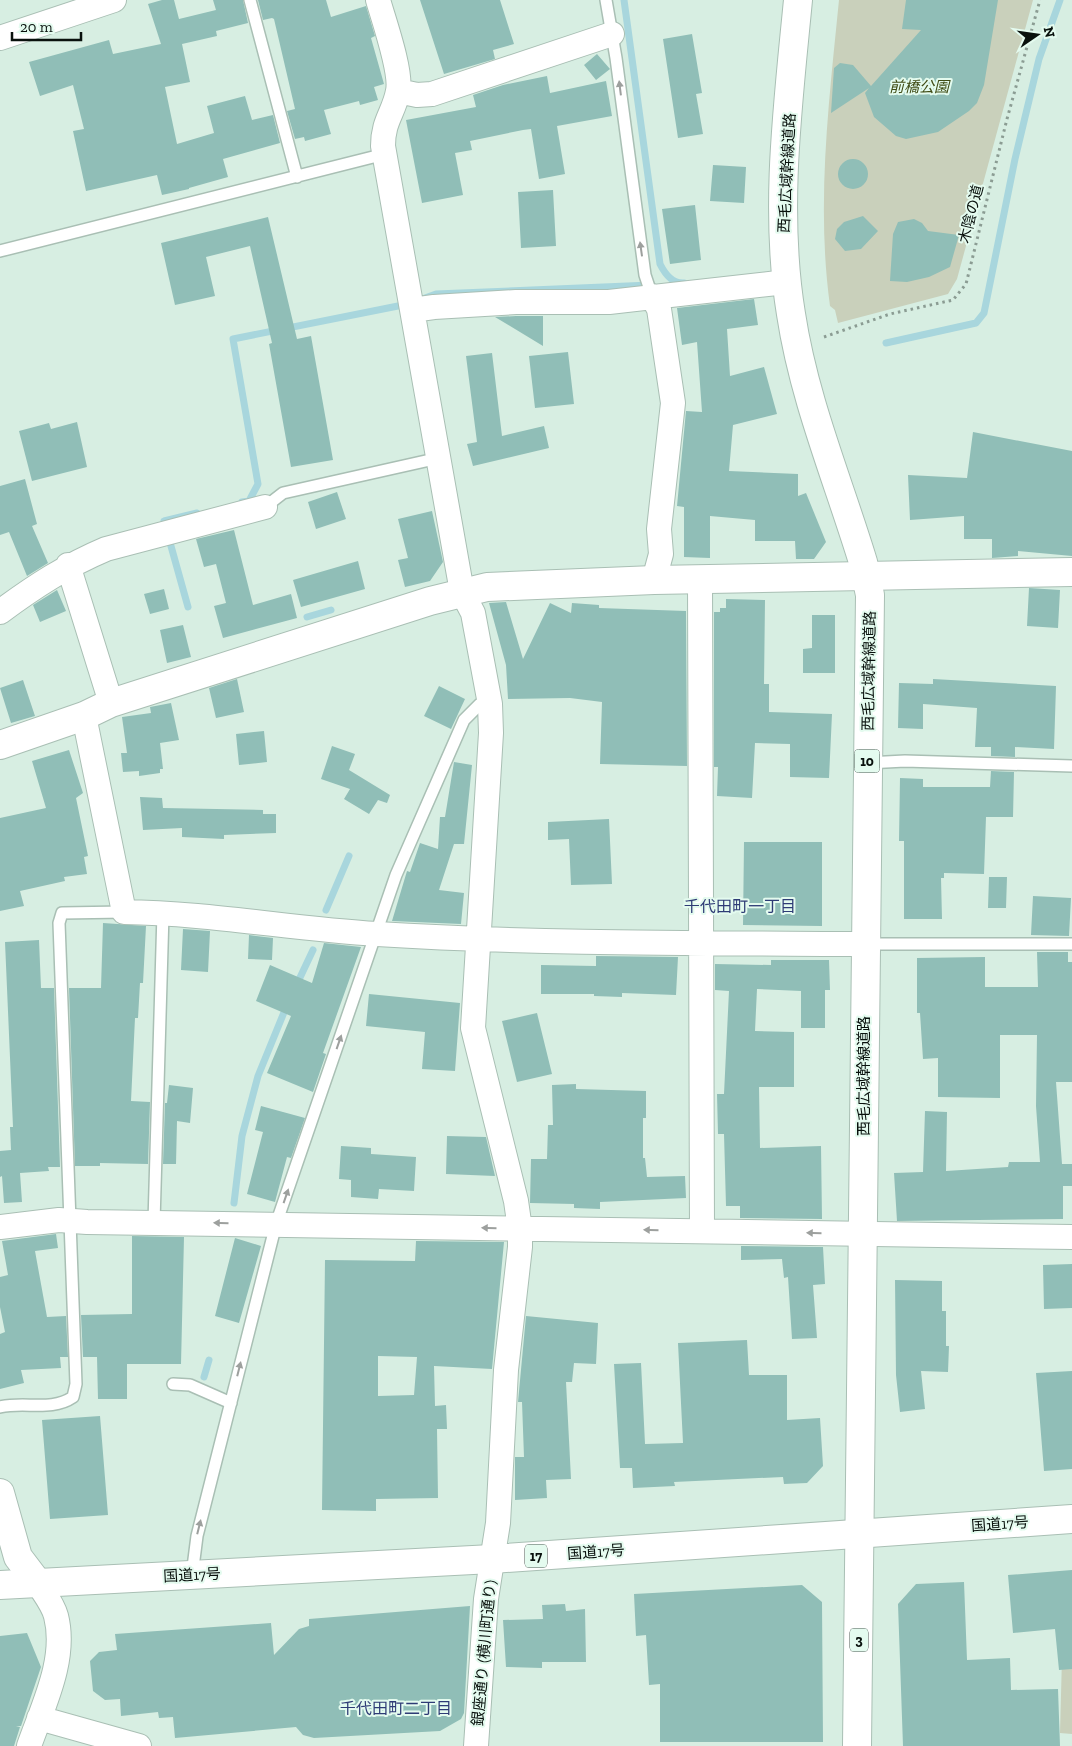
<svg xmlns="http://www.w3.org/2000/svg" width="1072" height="1746" viewBox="0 0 1072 1746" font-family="'Zilla Slab','Noto Sans JP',serif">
<rect width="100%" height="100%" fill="#d7eee2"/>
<!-- green -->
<path fill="#c9d0bb" d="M 839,0 L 1033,0 L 957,279 L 948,294 L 838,323 L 835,310 L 830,306 C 816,204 829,101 839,0 Z
M 1062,1657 L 1072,1657 L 1072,1734 L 1060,1733 Z"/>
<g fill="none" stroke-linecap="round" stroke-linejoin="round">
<!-- stream -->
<path stroke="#a8d6dd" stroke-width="7" d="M 624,0 L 660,264 C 665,274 672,284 684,283
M 425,298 L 436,294 L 651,285
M 886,343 L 976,323 L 984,313 L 1015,159 L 1039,59 L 1060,0
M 242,502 L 249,501 L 258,484 L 233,339 L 408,304
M 188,607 L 164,521 L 197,513
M 307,617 L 331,610
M 326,910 L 349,856
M 296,986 L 313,950
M 234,1203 L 242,1136 L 258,1076 L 287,1005
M 204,1377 L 209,1360"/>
</g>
<!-- building -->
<path fill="#90beb7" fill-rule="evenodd" d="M 162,0 L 174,0 L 179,19 L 216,10 L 213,0 L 243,0 L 248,23 L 216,31 L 217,36 L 182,44 L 190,82 L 165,87 L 177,144 L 214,133 L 207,106 L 245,96 L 252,120 L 273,115 L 280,143 L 223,159 L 228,177 L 189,188 L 189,189 L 162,195 L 157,175 L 86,191 L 73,131 L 84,129 L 73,85 L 40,96 L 29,62 L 109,40 L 113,54 L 161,44 L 148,4 Z
M 258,0 L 326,0 L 331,17 L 366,6 L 375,36 L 371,38 L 384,84 L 374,87 L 378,100 L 360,105 L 359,101 L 324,110 L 331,134 L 305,141 L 304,137 L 295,139 L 287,111 L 295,109 L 274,19 L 272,18 L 263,20 Z
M 420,0 L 500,0 L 514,44 L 493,50 L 495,59 L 444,74 Z
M 906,0 L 998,0 L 984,85 L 977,103 L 969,111 L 938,132 L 906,139 L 896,136 L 874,117 L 865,93 L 869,88 L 831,113 L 834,68 L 840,63 L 853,65 L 871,86 L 921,30 L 902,29 Z
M 692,34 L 702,93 L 696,94 L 703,134 L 678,138 L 663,39 Z
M 597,54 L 610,69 L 596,80 L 584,65 Z
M 547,76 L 550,93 L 606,81 L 612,116 L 557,126 L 565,174 L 539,179 L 531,129 L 523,130 L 470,141 L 472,150 L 455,153 L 463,195 L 422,203 L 406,120 L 476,107 L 473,95 L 503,85 Z
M838 174a15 15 0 1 1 30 0a15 15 0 1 1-30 0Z
M 713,165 L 746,167 L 744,203 L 710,201 Z
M 553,190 L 556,246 L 521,248 L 518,192 Z
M 695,205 L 701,260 L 670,264 L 662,209 Z
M 863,216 L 878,231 L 861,249 L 845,251 L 835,239 L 837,229 L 844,222 Z
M 268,217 L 297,339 L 311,336 L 333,460 L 291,467 L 269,344 L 272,343 L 250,246 L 206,257 L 215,296 L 175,305 L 161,243 Z
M 914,219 L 922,223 L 928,231 L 959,235 L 950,267 L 929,277 L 907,282 L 890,281 L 893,234 L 898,222 Z
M 754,299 L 758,325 L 727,329 L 730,376 L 764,367 L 777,414 L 733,425 L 729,471 L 798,474 L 798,496 L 806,493 L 826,542 L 814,559 L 796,559 L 795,541 L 755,541 L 755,520 L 710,516 L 710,558 L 684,557 L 684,507 L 677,506 L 686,411 L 702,412 L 697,342 L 682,345 L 677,308 Z
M 516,316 L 543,316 L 543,346 L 495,317 Z
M 568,352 L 574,404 L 535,408 L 529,356 Z
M 492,353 L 502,436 L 544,426 L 549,448 L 473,466 L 467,444 L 477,442 L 466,356 Z
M 77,422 L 87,467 L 32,481 L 19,431 L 49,423 L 51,429 Z
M 973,432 L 1072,451 L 1072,556 L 1018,551 L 1018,556 L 992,558 L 992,539 L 964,539 L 964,516 L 910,520 L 908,475 L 967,478 Z
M 25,479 L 37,524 L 32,526 L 48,563 L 27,576 L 9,532 L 0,535 L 0,486 Z
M 337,492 L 346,519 L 316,529 L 308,502 Z
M 432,511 L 443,562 L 430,581 L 405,587 L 398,560 L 408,558 L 398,519 Z
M 234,530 L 253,605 L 291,594 L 297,618 L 223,638 L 214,606 L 226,603 L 216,564 L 204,567 L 196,539 Z
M 358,561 L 365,589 L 301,607 L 293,580 Z
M 1029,588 L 1060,590 L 1058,628 L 1027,626 Z
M 164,589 L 169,609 L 150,614 L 144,594 Z
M 57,590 L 66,611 L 40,622 L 33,605 Z
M 726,599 L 765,600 L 764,684 L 769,684 L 769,712 L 832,714 L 829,778 L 790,777 L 790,744 L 755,743 L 752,798 L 717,796 L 718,767 L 714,767 L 714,612 L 720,612 L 720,608 L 726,608 Z
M 506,602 L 523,659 L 550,603 L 571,613 L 572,603 L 599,605 L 599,608 L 686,611 L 687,766 L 600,764 L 602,702 L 570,698 L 508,699 L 506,665 L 489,603 Z
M 812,615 L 835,615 L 835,673 L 803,673 L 803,649 L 812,648 Z
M 183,625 L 191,657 L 167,663 L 160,630 Z
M 237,679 L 244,712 L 216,718 L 209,688 Z
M 933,679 L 1056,686 L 1054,749 L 1015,747 L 1015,757 L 991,756 L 991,747 L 975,747 L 977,708 L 923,704 L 923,729 L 898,728 L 899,683 L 933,684 Z
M 23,680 L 35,716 L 11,723 L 0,688 Z
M 439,686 L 465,699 L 451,729 L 424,716 Z
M 171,703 L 179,740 L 160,743 L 163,769 L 160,769 L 160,773 L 139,776 L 139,771 L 123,772 L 121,753 L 127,753 L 122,717 L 151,713 L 150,707 Z
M 264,731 L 267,762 L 239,765 L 236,734 Z
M 332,746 L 355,754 L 349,770 L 390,795 L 387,803 L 378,800 L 369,814 L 344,799 L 350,789 L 321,779 Z
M 69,750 L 83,793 L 76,798 L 88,856 L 84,857 L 87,874 L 64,877 L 65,881 L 20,891 L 24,906 L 0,911 L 0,818 L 46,808 L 32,761 Z
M 454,762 L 472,765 L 464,844 L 454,844 L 439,890 L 464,893 L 461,924 L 392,921 L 407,871 L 410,872 L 420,843 L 438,849 L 440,817 L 445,817 Z
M 991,771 L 1014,772 L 1013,817 L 986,817 L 984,874 L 944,873 L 944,878 L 941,878 L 942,919 L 904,919 L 904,841 L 899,841 L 900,778 L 923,779 L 923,787 L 990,787 Z
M 140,797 L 162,798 L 163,808 L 263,810 L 263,814 L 276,814 L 276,833 L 224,835 L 224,839 L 182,837 L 182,828 L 143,830 Z
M 609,819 L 612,884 L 571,885 L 569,839 L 548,840 L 548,822 Z
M 744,842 L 822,842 L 822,926 L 743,925 Z
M 989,877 L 1007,877 L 1006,908 L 988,908 Z
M 1033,896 L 1071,898 L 1069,936 L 1031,935 Z
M 103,923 L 146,926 L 143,983 L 140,983 L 138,1018 L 135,1018 L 131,1101 L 150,1102 L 148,1164 L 100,1163 L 100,1166 L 75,1166 L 69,988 L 101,988 Z
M 183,929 L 210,931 L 208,972 L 181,970 Z
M 249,935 L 273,938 L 272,960 L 248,959 Z
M 39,940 L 41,988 L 54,988 L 60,1167 L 48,1167 L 49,1171 L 20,1173 L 22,1202 L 4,1203 L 2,1176 L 0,1177 L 0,1151 L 11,1150 L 10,1127 L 13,1127 L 5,942 Z
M 324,943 L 361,947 L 323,1053 L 326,1054 L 313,1092 L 267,1073 L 291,1016 L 256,1001 L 270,965 L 312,983 Z
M 1037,952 L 1068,952 L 1068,962 L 1072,962 L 1072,1082 L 1056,1082 L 1062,1164 L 1072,1164 L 1072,1186 L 1063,1186 L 1063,1219 L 897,1221 L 894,1173 L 923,1172 L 925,1111 L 947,1112 L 946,1171 L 1008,1167 L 1009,1162 L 1040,1162 L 1036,1106 L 1037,1035 L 1000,1035 L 1000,1098 L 938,1097 L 938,1058 L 923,1059 L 920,1013 L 917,1013 L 917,958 L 985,957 L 985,987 L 1038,987 Z
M 596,956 L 678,957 L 676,995 L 622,993 L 622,997 L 594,996 L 594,994 L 541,994 L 541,965 L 596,966 Z
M 771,960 L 829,960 L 830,990 L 825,990 L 825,1028 L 801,1028 L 801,991 L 757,989 L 755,1031 L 794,1032 L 794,1087 L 759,1087 L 760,1148 L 821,1146 L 822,1219 L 740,1218 L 740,1206 L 726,1206 L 724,1134 L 718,1134 L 717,1094 L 724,1094 L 729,991 L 715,990 L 715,964 L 771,965 Z
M 369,994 L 460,1003 L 455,1071 L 422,1069 L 425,1032 L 366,1026 Z
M 537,1013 L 552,1074 L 517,1082 L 502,1021 Z
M 576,1084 L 576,1089 L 646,1091 L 646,1118 L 643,1118 L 643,1158 L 645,1158 L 647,1177 L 685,1176 L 686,1198 L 600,1202 L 600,1209 L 574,1208 L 574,1204 L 530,1203 L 531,1159 L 547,1159 L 548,1125 L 553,1125 L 552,1085 Z
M 169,1085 L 193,1088 L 190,1123 L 177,1121 L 176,1164 L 163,1164 L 165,1103 L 167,1103 Z
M 261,1106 L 305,1118 L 291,1158 L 287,1157 L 275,1202 L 247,1194 L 263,1132 L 255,1130 Z
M 447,1136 L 486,1137 L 495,1176 L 446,1174 Z
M 341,1146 L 371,1148 L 371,1154 L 416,1157 L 414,1191 L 379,1189 L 378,1199 L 351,1197 L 351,1180 L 339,1179 Z
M 56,1234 L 58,1248 L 35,1251 L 47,1317 L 66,1316 L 68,1357 L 60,1357 L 61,1368 L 21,1370 L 24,1383 L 0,1389 L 0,1334 L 5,1332 L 0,1307 L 0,1277 L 8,1275 L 2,1241 Z
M 132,1236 L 184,1237 L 181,1364 L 127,1364 L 127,1399 L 98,1399 L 97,1357 L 83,1357 L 81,1315 L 132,1314 Z
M 235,1238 L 261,1246 L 239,1323 L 215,1316 Z
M 416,1241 L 504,1242 L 492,1369 L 434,1366 L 435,1406 L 446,1405 L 447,1429 L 437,1429 L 438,1498 L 376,1499 L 376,1511 L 322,1510 L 325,1260 L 415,1261 ZM 378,1356 L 417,1357 L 414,1395 L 378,1396 Z
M 741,1246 L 823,1247 L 825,1284 L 813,1285 L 817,1338 L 792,1339 L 788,1277 L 784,1278 L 782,1259 L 741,1260 Z
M 1072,1264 L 1072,1308 L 1044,1309 L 1043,1265 Z
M 895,1280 L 942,1281 L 942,1311 L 946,1311 L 946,1346 L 949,1346 L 948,1372 L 921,1371 L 925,1409 L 900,1412 L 896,1375 Z
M 526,1316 L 598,1323 L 596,1364 L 574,1363 L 572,1382 L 566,1382 L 571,1479 L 546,1480 L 547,1498 L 515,1500 L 515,1457 L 524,1457 L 522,1402 L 518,1402 Z
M 747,1340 L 749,1375 L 787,1375 L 787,1420 L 820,1418 L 823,1466 L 807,1483 L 784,1484 L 783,1477 L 674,1482 L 675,1486 L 633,1488 L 632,1468 L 620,1468 L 614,1364 L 641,1363 L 645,1444 L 683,1443 L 678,1343 Z
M 1072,1371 L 1072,1469 L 1044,1471 L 1036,1373 Z
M 100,1416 L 108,1515 L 50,1519 L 42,1420 Z
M 1072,1570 L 1072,1669 L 1059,1670 L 1055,1629 L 1013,1633 L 1008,1575 Z
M 964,1582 L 967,1660 L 1010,1658 L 1011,1690 L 1058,1689 L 1060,1746 L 903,1746 L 898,1604 L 916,1584 Z
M 802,1585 L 822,1602 L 823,1742 L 660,1742 L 660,1684 L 649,1685 L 646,1635 L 636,1636 L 634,1594 Z
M 565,1604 L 566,1611 L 585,1609 L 586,1662 L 542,1662 L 542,1668 L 506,1667 L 503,1620 L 543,1619 L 542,1605 Z
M 470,1606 L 464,1713 L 461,1719 L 440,1731 L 314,1738 L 303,1735 L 296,1727 L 175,1738 L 173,1717 L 159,1718 L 158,1712 L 121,1716 L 120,1699 L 105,1700 L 93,1691 L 90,1661 L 99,1652 L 117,1650 L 115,1634 L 271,1623 L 274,1655 L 299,1629 L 309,1626 L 309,1619 Z
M 27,1633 L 41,1667 L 21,1726 L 16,1726 L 20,1727 L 14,1746 L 0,1746 L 0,1636 Z"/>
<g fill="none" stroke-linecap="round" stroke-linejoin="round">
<defs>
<path id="lane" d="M 250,0 L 297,177
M 606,0 L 616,58 L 645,275 L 652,296
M 0,251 L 385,154
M 265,507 L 283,493 L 439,458
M 867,763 L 905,761 L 1072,766
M 865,944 L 1072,944
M 154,1222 L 163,913
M 173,1384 L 190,1385 L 231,1403
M 0,1407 C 25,1401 51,1412 73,1397 L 76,1384 L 59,923 L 62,913 L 124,912
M 192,1575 L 197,1536 L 276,1224 L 396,875 L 464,720 L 480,704 L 490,704"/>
<path id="street" d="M 378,0 C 384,21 402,72 398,91 C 394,113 383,120 383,146 L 462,592 L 473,613 L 490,704 L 491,733 L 473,1028 L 516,1201 L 520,1229 L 520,1247 L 506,1370 L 498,1523 L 486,1599 L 476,1746
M 0,38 L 114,0
M 398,91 L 417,95 L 432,94 L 612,34
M 652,296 L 659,309 L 673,403 L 659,529 L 661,554 L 654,580
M 412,310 L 434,307 L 516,302 L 609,302 L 786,282
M 68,565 L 111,703
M 700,580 L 702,1231
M 0,612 C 35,586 66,566 106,549 L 265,507
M 84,716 L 124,912 C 209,913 292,929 377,934 C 539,944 702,943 865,944
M 0,1227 L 59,1220 L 87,1222 L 1072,1237
M 39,1718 L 139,1746
M 29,1746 C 43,1706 67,1659 56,1616 C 53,1604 43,1592 37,1582"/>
<path id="secondary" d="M 0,745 L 84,716 L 111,703 L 430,601 L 487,587 L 654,580 L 1072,572
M 0,1493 L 18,1557 L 37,1582"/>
<path id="primary" d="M 798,0 C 788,104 774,211 791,314 C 804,400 838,480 863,562 L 870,595 L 857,1746"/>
<path id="highway" d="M 0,1585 L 492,1559 L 1072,1519"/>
</defs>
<!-- lane casing -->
<use href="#lane" stroke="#a9bfb4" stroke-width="14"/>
<!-- street casing -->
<use href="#street" stroke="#a9bfb4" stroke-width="26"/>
<!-- secondary casing -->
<use href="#secondary" stroke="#a9bfb4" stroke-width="30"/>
<!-- primary casing -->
<use href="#primary" stroke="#a9bfb4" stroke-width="30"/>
<!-- highway casing -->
<use href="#highway" stroke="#a9bfb4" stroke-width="30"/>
<!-- path -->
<path stroke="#8b9c93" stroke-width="3" stroke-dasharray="2.5 4" stroke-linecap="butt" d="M 824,337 L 890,314 L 953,300 L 966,284 L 1007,119 L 1040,0"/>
<!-- lane -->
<use href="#lane" stroke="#fff" stroke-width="11"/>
<!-- street -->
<use href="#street" stroke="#fff" stroke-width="24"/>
<!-- secondary -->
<use href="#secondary" stroke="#fff" stroke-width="28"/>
<!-- primary -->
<use href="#primary" stroke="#fff" stroke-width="28"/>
<!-- highway -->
<use href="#highway" stroke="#fff" stroke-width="28"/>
</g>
<!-- one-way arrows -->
<defs><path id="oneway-solid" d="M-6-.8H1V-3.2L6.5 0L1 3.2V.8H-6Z" transform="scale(1.25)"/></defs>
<g fill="#9da09e">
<use href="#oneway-solid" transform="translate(620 88) rotate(-97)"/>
<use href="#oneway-solid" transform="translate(641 249) rotate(-98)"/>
<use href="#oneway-solid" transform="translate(339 1042) rotate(-71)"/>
<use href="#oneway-solid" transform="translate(286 1196) rotate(-71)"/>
<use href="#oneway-solid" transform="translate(221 1223) rotate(-179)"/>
<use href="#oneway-solid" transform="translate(489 1228) rotate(-179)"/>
<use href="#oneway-solid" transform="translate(651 1230) rotate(-179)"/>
<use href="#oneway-solid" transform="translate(814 1233) rotate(-179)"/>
<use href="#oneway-solid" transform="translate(239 1369) rotate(-76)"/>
<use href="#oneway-solid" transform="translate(199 1527) rotate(-76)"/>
</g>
<g text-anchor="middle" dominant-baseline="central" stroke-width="4" stroke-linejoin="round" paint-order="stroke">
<!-- shield labels -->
<g fill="#e4fbef" stroke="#4b5751" stroke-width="1">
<rect x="854.5" y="749.5" width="25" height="23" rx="4"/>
<rect x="525" y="1544.5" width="22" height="23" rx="4"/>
<rect x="850" y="1628.5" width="18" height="23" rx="4"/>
</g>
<g font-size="14" font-weight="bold" fill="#09110d">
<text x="867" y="761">10</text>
<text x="536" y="1556">17</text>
<text x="859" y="1640">3</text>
</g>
<!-- park labels -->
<g font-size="15" font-style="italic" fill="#3f4b14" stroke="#e4fbef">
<text x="919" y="87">前橋公園</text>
</g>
<!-- street labels -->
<g font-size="15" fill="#09110d" stroke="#e4fbef">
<text transform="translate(787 173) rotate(-87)">西毛広域幹線道路</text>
<text transform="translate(971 214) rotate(-76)">木陰の道</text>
<text transform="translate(869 671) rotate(-89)">西毛広域幹線道路</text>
<text transform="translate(864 1076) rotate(-90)">西毛広域幹線道路</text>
<text transform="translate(1000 1524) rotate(-4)">国道17号</text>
<text transform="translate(596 1552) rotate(-4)">国道17号</text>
<text transform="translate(192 1575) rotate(-3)">国道17号</text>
<text transform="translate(484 1653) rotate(-85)">銀座通り (横川町通り)</text>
</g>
<!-- neighbourhood labels -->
<g font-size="16" fill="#2e3b75" stroke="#e4fbef">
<text x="740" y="906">千代田町一丁目</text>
<text x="396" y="1708">千代田町二丁目</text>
</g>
</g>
<!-- north arrow -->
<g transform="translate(1037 35) rotate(77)" stroke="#e4fbef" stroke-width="4" paint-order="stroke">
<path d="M0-4L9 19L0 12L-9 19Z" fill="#09110d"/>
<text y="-8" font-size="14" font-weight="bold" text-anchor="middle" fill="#09110d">N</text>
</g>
<!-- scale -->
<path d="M12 32v8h69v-8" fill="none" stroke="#09110d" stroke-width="2.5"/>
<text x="20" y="32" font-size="15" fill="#09110d" stroke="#e4fbef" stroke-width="4" paint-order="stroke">20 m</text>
</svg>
